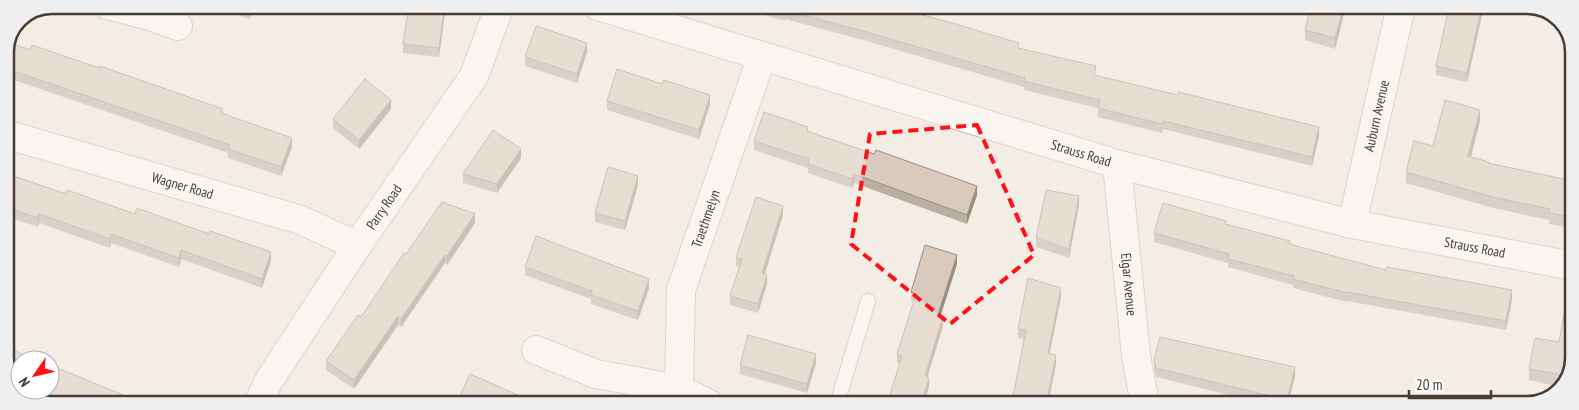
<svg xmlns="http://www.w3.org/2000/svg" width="1579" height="410" viewBox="0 0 1579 410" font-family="'PT Sans Narrow',sans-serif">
<rect width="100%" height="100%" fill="#f4ede6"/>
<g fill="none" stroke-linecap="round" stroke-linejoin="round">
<defs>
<path id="service" d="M 837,404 L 868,301"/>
<g id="minor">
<path d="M 107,5 L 150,16 L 178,26"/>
<path id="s1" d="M 598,6 L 1117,164 L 1352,224 L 1573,266"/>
<path id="s2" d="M 5,134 L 301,220 L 357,246"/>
<path id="s3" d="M 1117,164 L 1136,355 L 1145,405"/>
<path id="s4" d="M 1352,224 L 1401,6"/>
<path d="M 536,350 L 596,374 L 679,389"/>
<path id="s5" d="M 258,404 L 268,382 L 357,246 L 474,76 L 500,5"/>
<path id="s6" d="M 709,404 L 679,389 L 681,290 L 762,56"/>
</g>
</defs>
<!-- service casing -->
<use href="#service" stroke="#c3b6ab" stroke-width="16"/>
<!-- minor casing -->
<use href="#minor" stroke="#c3b6ab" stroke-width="30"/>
<!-- service -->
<use href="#service" stroke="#fff" stroke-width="14"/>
<!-- minor -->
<use href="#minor" stroke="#fff" stroke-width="28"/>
</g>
<!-- wall -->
<path fill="#bbaea3" d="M 207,5 L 255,5 L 250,19 Z
M 409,5 L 446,5 L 439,57 L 403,53 L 403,44 Z
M 734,6 L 889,6 L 1019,48 L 1096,76 L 1319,136 L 1312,166 L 1163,129 L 1162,133 L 1098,117 L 1098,108 L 1024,90 L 1024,87 L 863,40 L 785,19 L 785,21 Z
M 1346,6 L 1335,49 L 1305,40 L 1305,30 Z
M 1484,6 L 1467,82 L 1436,75 L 1436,66 L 1455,13 Z
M 30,50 L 223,113 L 292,147 L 281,176 L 228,158 L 228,153 L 5,77 L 5,52 Z
M 587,52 L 577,83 L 525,66 L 525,57 Z
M 662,84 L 710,104 L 699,139 L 607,110 L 607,101 Z
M 391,109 L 359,149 L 333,128 L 333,119 Z
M 1480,121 L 1471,157 L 1489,164 L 1573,181 L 1573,228 L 1549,224 L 1549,220 L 1493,208 L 1406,183 L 1406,172 L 1433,146 Z
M 808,131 L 977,195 L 967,224 L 854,183 L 852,188 L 808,173 L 808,168 L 754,150 L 754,141 Z
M 521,158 L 497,193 L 463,183 L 463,174 Z
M 5,173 L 66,194 L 135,214 L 271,261 L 262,288 L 181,259 L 179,267 L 111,243 L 110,248 L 39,223 L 38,227 L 5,216 Z
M 638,185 L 625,230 L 595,222 L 595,213 Z
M 1079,205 L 1069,258 L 1036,247 L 1036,238 Z
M 783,215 L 765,274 L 767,284 L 758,313 L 730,305 L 730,296 L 739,267 L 736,266 L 736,257 Z
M 475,223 L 447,265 L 445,263 L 401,327 L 398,325 L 354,389 L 326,370 L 326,361 L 361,317 L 406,254 Z
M 1226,224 L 1290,245 L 1386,270 L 1512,299 L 1506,330 L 1347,301 L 1347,302 L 1293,288 L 1293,285 L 1228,267 L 1228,263 L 1154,242 L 1154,233 Z
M 957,264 L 940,316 L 943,326 L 927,377 L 929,387 L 900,364 L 897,363 L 897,354 L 914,302 L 911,301 L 911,292 Z
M 525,267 L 649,288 L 638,320 L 591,304 L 591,299 L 525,275 Z
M 1061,297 L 1049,354 L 1056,364 L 1048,404 L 1012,404 L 1024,339 L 1018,338 L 1018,329 Z
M 1559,342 L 1572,370 L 1561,387 L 1529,380 L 1529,369 Z
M 20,360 L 20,390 L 50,390 L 140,402 L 161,404 L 46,403 L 29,397 L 16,389 L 5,364 Z
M 1154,360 L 1295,376 L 1288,405 L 1269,405 L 1156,377 L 1154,369 Z
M 816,363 L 807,393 L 740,374 L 740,365 Z"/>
<!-- shaded-wall -->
<path fill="#998d84" d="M 250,5 L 255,5 L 250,19 Z
M 445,5 L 446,5 L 439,57 L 439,48 Z
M 1344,6 L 1346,6 L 1335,49 L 1335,38 Z
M 1482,6 L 1484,6 L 1467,82 L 1467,73 Z
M 587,43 L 587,52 L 577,83 L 577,74 Z
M 710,95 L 710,104 L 699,139 L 699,130 Z
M 391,100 L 391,109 L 359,149 L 359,140 Z
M 1480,110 L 1480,121 L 1468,167 L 1468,156 Z
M 1319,127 L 1319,136 L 1312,166 L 1312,157 Z
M 292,138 L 292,147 L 281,176 L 281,167 Z
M 521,149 L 521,158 L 497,193 L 497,184 Z
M 854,174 L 854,183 L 852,188 L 852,179 Z
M 638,176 L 638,185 L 625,230 L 625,221 Z
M 977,186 L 977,195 L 967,224 L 967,215 Z
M 1079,196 L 1079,205 L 1069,258 L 1069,249 Z
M 783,206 L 783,215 L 762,282 L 762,273 Z
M 39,214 L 39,223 L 38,227 L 38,218 Z
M 475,214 L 475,223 L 447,265 L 447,256 Z
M 111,234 L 111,243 L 110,248 L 110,239 Z
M 181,250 L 181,259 L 179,267 L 179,258 Z
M 271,252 L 271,261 L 262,288 L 262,279 Z
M 445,255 L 445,263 L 401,327 L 401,319 Z
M 957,255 L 957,264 L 938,324 L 938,315 Z
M 767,275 L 767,284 L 758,313 L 758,304 Z
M 649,279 L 649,288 L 638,320 L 638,311 Z
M 1061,288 L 1061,297 L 1048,362 L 1048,353 Z
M 1512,290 L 1512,299 L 1506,330 L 1506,321 Z
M 398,316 L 398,325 L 354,389 L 354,380 Z
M 943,317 L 943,326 L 925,385 L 925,376 Z
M 816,354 L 816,363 L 807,393 L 807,384 Z
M 1056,355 L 1056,364 L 1048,404 L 1046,404 Z
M 1295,367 L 1295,376 L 1288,405 L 1287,405 L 1287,400 Z
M 929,378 L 929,387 L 924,404 L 921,404 Z"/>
<!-- building -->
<path fill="#dacabd" stroke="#998d84" d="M 409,5 L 445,5 L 439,48 L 403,44 Z
M 764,6 L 889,6 L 945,21 L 1019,43 L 1018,48 L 1096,66 L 1094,75 L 1178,95 L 1178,92 L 1319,127 L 1312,157 L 1163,121 L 1162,124 L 1098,108 L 1100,100 L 1024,81 L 1025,78 L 863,31 L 785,10 L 785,12 Z
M 1311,6 L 1344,6 L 1335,38 L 1305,30 Z
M 1457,6 L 1482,6 L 1467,73 L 1436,66 L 1448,12 L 1455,13 Z
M 536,26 L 587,43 L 577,74 L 525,57 Z
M 9,42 L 30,50 L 32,45 L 99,68 L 100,66 L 223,109 L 221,113 L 292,138 L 281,167 L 228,149 L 230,145 L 5,68 L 5,52 Z
M 617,69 L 662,84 L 664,80 L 710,95 L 699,130 L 607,101 Z
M 365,79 L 391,100 L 359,140 L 333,119 Z
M 1445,100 L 1480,110 L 1468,156 L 1489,162 L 1488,163 L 1573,181 L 1573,217 L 1549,213 L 1550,209 L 1493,197 L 1406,172 L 1414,141 L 1433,146 Z
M 764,112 L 808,127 L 807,131 L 874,154 L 876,150 L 977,186 L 967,215 L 854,174 L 852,179 L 808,164 L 809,159 L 754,141 Z
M 493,130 L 521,149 L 497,184 L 463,174 Z
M 608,167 L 638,176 L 625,221 L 595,213 Z
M 5,173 L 66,194 L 67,190 L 135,214 L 137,208 L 209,234 L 210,231 L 271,252 L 262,279 L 181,250 L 179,258 L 111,234 L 110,239 L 39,214 L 38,218 L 5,207 Z
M 1046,190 L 1079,196 L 1069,249 L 1036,238 Z
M 756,197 L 783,206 L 762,273 L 767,275 L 758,304 L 730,296 L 742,259 L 736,257 Z
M 442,202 L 475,214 L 447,256 L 445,255 L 401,319 L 398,316 L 354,380 L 326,361 L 358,315 L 361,317 L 404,253 L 406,254 Z
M 1163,203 L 1226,221 L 1225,224 L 1290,241 L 1289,244 L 1386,270 L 1387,267 L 1512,290 L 1506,321 L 1347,292 L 1347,293 L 1293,279 L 1294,276 L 1228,259 L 1229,254 L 1154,233 Z
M 536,236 L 649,279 L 638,311 L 591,295 L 592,291 L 525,267 Z
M 925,245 L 957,255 L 938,315 L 943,317 L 925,376 L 929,378 L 921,404 L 887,404 L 902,356 L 897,354 L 916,294 L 911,292 Z
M 1028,278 L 1061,288 L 1048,353 L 1056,355 L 1046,404 L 1015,404 L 1016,403 L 1012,402 L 1026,330 L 1018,329 Z
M 1568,293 L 1573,294 L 1572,370 L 1568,376 L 1529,369 L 1535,338 L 1559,342 Z
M 748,335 L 816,354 L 807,384 L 740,365 Z
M 1160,337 L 1295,367 L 1287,400 L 1156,368 L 1154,360 Z
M 5,347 L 37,360 L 20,360 L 20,384 L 13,381 L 5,364 Z
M 50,365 L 140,402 L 142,396 L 161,404 L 68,404 L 35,390 L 50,390 Z
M 470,374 L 538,404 L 456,404 Z
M 1467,398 L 1496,401 L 1496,405 L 1466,405 Z"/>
<!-- marked area -->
<path d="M0 0H1579V410H0ZM 977,125 L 1034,255 L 950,324 L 851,244 L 870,134 Z" fill="#f4ede6" fill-opacity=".55" fill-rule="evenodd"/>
<path fill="none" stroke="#ff1215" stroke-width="4" stroke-dasharray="10 6" stroke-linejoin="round" d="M 977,125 L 1034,255 L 950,324 L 851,244 L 870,134 Z"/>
<g text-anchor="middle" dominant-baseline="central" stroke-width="5" stroke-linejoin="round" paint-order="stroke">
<!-- street labels -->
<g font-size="14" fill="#473d35" stroke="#fff">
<text stroke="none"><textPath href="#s4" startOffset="111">Auburn Avenue</textPath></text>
<text stroke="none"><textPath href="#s1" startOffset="505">Strauss Road</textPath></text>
<text stroke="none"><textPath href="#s2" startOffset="185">Wagner Road</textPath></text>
<text stroke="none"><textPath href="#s5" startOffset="234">Parry Road</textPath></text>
<text stroke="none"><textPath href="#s6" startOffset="208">Traethmelyn</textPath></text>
<text stroke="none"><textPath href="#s1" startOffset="910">Strauss Road</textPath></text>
<text stroke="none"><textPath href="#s3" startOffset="121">Elgar Avenue</textPath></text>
</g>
</g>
<!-- crop -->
<path d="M0 0H1579V410H0ZM52 14H1527A38 38 0 0 1 1565 52V358A38 38 0 0 1 1527 396H52A38 38 0 0 1 14 358V52A38 38 0 0 1 52 14Z" fill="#f0efef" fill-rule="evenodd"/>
<path fill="none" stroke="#473d35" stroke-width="2.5" d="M52 14H1527A38 38 0 0 1 1565 52V358A38 38 0 0 1 1527 396H52A38 38 0 0 1 14 358V52A38 38 0 0 1 52 14Z"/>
<!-- north arrow -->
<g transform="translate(35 375) rotate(236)"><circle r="24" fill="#ffffff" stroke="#b5b1ae"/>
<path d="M0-4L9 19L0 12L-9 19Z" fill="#ff1215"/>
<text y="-8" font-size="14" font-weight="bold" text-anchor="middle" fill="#473d35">N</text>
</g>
<!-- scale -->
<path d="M1409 390v8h82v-8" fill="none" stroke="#473d35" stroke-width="2.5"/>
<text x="1416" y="390" font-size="15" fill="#473d35" stroke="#ffffff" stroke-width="4" paint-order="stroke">20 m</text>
</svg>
